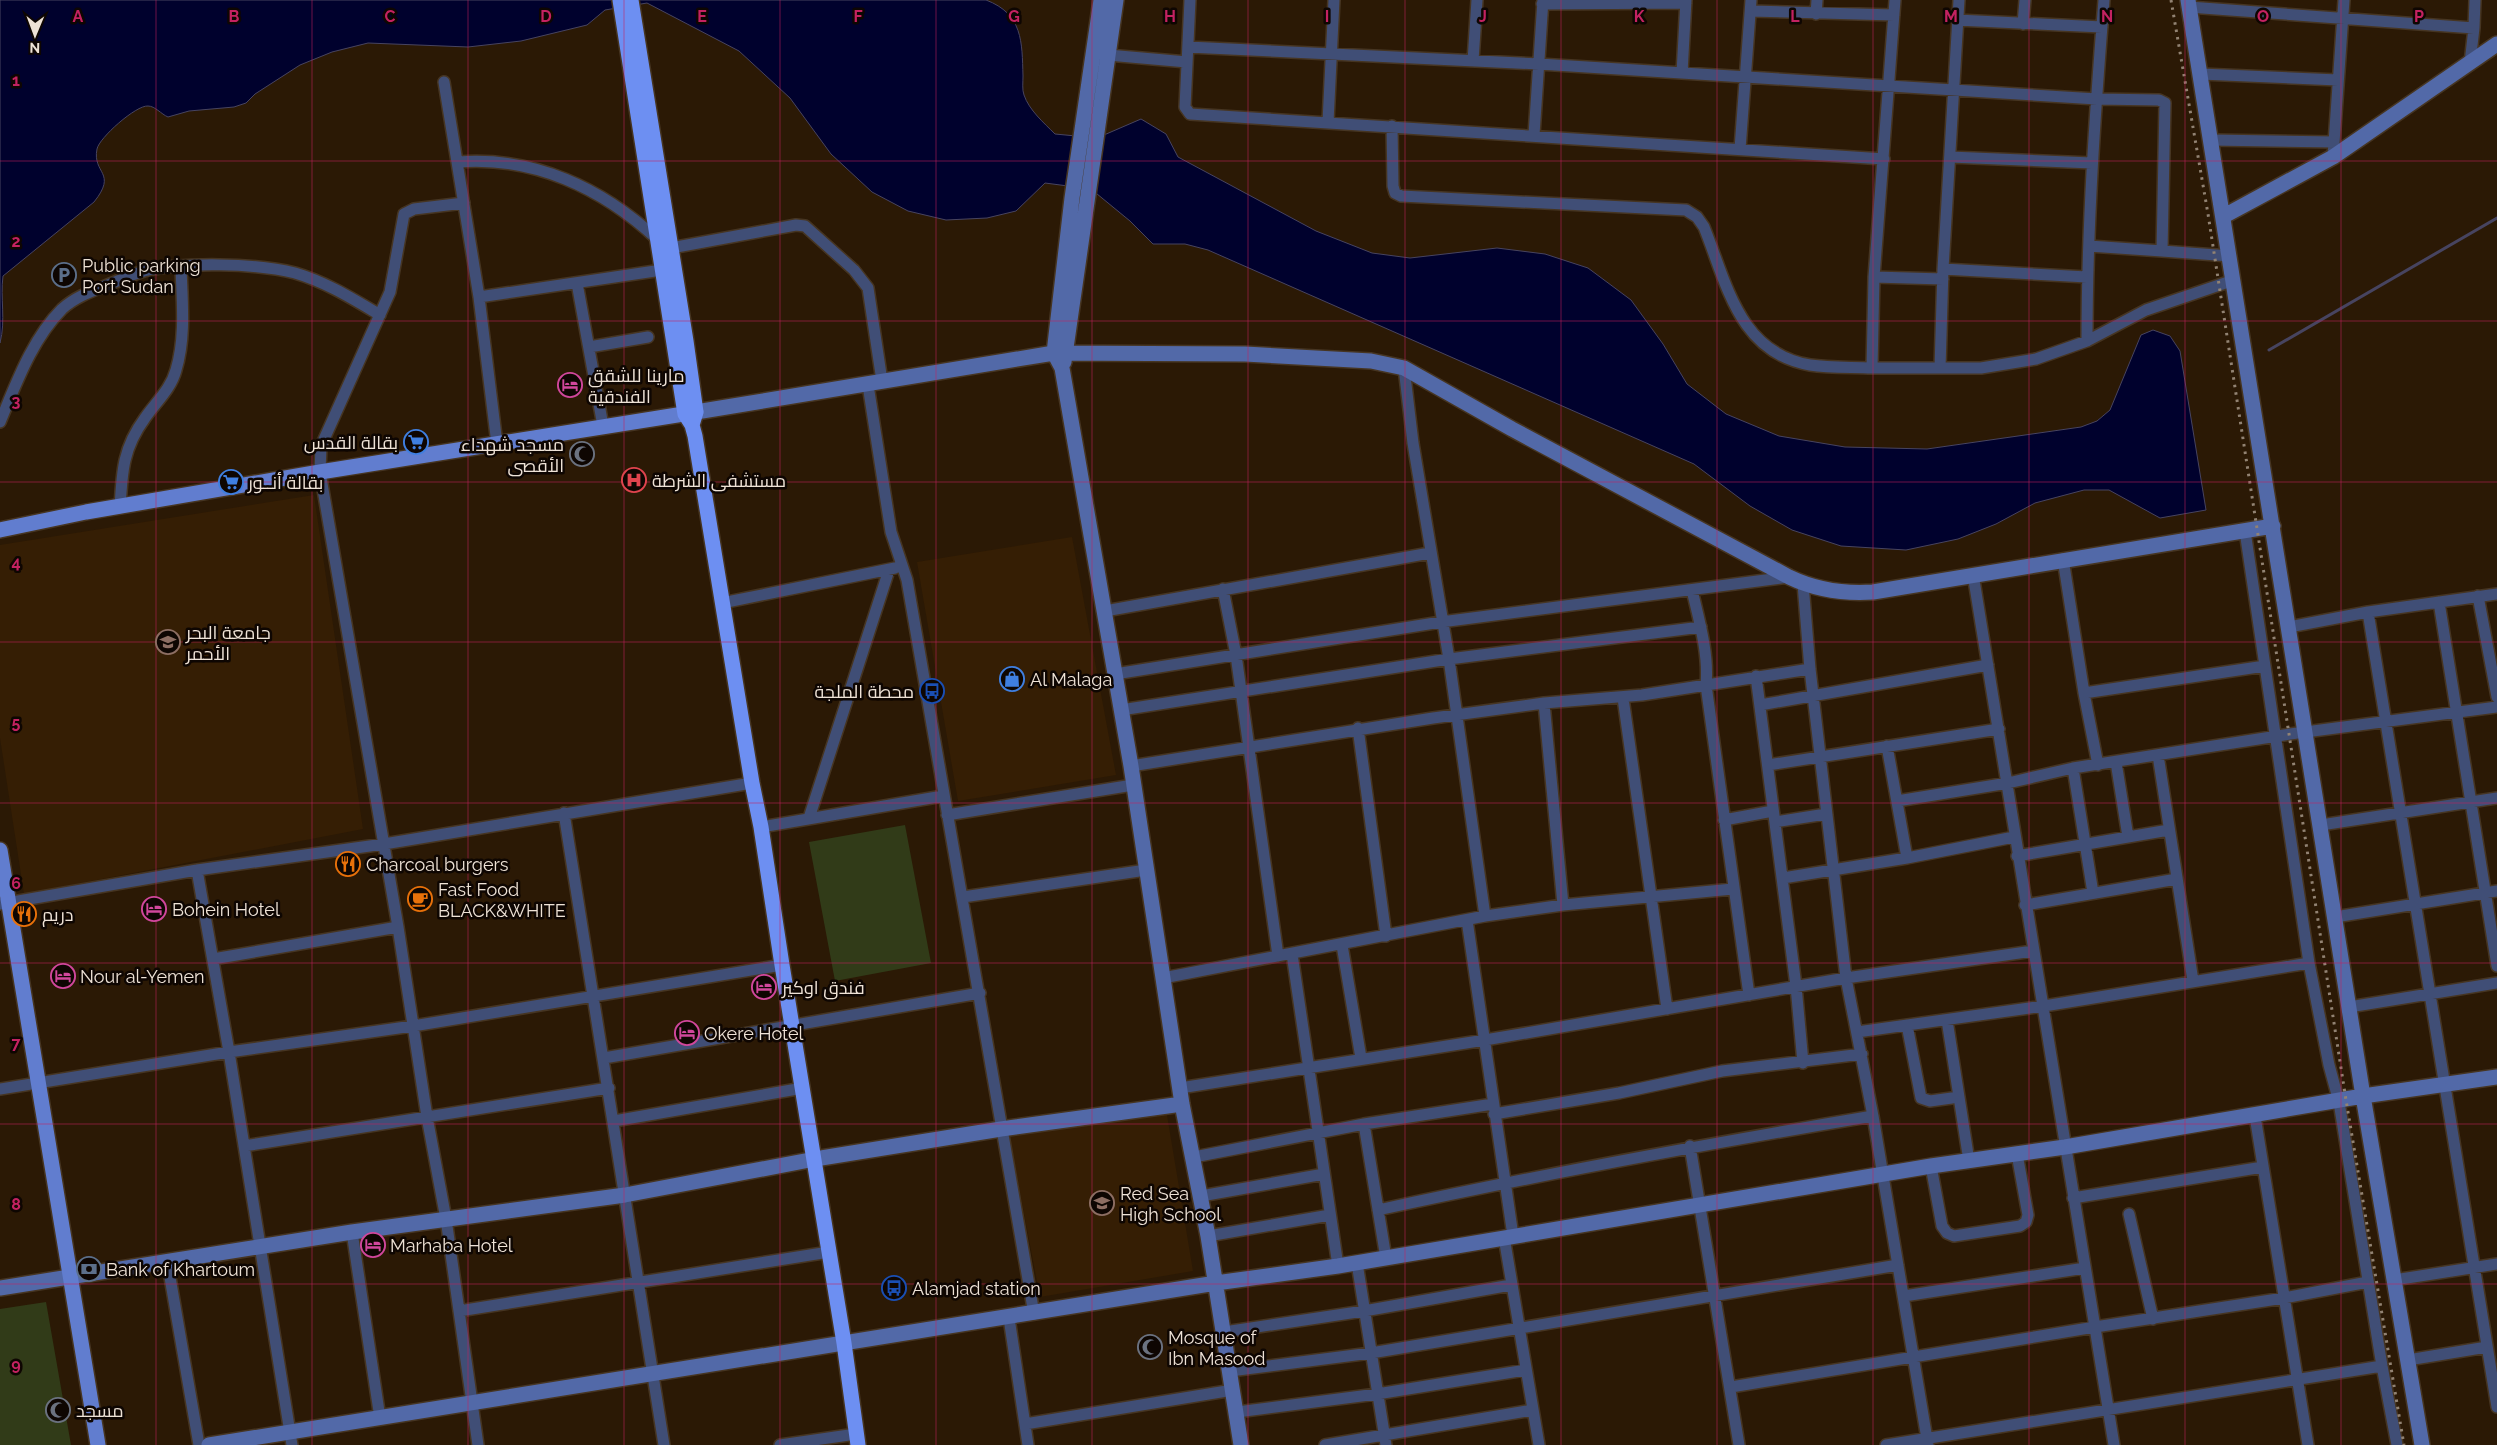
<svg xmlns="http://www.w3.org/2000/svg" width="2497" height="1445" viewBox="0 0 2497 1445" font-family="Raleway,Cairo,sans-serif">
<rect width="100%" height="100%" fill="#2b1905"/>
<!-- built -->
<path fill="#351e04" d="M 314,495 L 363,829 L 24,894 L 0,738 L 0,545 Z
M 1072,537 L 1116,775 L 958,801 L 917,562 Z
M 1166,1109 L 1193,1271 L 1040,1297 L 1009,1136 Z"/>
<!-- green -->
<path fill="#313b18" d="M 905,825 L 931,963 L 835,981 L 809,842 Z
M 46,1302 L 71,1445 L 0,1445 L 0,1309 Z"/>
<!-- water -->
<path fill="#00012d" stroke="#474460" d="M 0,0 L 986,0 C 1023,14 1022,42 1023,76 C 1023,82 1022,90 1024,95 C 1029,110 1044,123 1055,134 L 1097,138 L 1141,119 L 1166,134 L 1178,157 L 1316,231 L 1372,253 L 1410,258 L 1497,248 L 1545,254 L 1588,268 L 1631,300 L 1663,344 L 1687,384 L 1726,414 L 1779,436 L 1845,447 L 1927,449 L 2081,427 L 2097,421 L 2110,410 L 2141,335 L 2153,330 L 2170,336 L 2180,351 L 2206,510 L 2160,518 L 2109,490 L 2084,490 L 2035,503 L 1996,524 L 1958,539 L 1906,550 L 1841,546 L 1792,530 L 1750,506 L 1694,464 L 1208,250 L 1185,244 L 1153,244 L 1130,221 L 1091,189 L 1045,183 L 1016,211 L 987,218 L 946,220 L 908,211 L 872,192 L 831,154 L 790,98 L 739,51 L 647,3 L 605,10 L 587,25 L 521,41 L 468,47 L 368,43 L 332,52 L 300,65 L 255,94 L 246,103 L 234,107 L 189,111 L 168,117 C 161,114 155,106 148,106 C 136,105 99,138 97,149 C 92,174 118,172 94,202 L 3,276 C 0,298 6,320 0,343 Z"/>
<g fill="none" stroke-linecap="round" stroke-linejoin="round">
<!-- stream -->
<path stroke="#474460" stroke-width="3" d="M 2269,350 L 2497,218"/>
<defs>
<path id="street" d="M 1190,0 L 1185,107 L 1190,114 L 1884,159
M 1895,0 L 1874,277 L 1872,368 L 1981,368 L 2036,359 L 2087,341 L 2146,310 L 2234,280
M 1542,4 L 1686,3
M 2189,7 L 2474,28 L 2470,63
M 1751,11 L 1894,15
M 1816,14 L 1817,0
M 1957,20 L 2102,27
M 2023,24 L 2025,0
M 2474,28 L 2475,0
M 1188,47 L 1539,64 L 2097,99 L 2159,100 L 2165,103 L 2162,251 L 2089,246
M 1108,55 L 1187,62
M 1473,61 L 1477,0
M 1682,73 L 1686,0
M 2201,74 L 2338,80
M 444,82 L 479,297 L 497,444
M 1328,122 L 1334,0
M 1392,126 L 1393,186 L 1395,193 L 1401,196 L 1686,210 L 1697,217 L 1704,227 C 1727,284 1739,353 1810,365 C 1830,368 1851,367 1872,368
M 1534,135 L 1543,0
M 2212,140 L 2334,142
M 1740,149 L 1751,0
M 1950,157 L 2092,163
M 2333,157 L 2344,0
M 458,162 C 534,156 602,188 657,239
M 464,203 L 414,209 L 404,214 L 390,292 L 321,446 L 320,472 L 398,927 L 427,1117 L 446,1219 L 478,1445
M 671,248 L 796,225 L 805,226 L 854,270 L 868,288 L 882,381
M 2162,251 L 2230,256
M 1943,269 L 2087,277
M 1874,277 L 1943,279
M 577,283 L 603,426
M 479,297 L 662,270
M 2087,341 C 2087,227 2095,113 2104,0
M 589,347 L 648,337
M 1404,368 L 1413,443 L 1449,659 L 1485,916
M 1940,368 L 1943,269 L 1959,0
M 868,385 L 891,532 L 907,580 L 1034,1314
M 0,422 C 16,384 32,339 62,309 C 74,298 89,292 105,286 C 118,281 131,275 144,271 C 183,262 256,263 295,273 C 326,282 353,299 380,315
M 120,508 C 122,471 123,448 145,418 C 156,402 171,389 176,370 C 186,337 182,300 181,267
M 2245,531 L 2309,963 L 2329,1065 L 2339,1102 L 2382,1366 L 2397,1445
M 2063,559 L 2084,693 L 2098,765
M 1973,574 L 2114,1445
M 1803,584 L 1810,669 L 1846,978 L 1873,1116 L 1928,1445
M 1223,589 L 1236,655 L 1278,956
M 1692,590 C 1699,620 1709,654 1706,685 L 1749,995
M 2478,596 L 2497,697
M 2439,602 L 2497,966
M 722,603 L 895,568
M 1105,611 L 1430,553
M 2368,612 L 2497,1407
M 2289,627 L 2368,612 L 2497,594
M 1115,674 L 1441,622 L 1789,577
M 1756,676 L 1796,986 L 1803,1063
M 2084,693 L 2265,666
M 1623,698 L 1667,1009
M 1544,703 L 1563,905
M 1760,705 L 1988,665
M 1121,710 L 1449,659 L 1701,627
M 1358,728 L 1386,936
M 1887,746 L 1907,858
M 2158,755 L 2193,981
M 2116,762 L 2128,837
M 1768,765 L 1999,729
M 1131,766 L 1433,718 L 1544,703 L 1642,695 L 1810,669
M 2073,768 L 2093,893
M 1897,801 L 2008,783 L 2073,768 L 2290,734 L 2497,707
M 564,813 L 664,1445
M 947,815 L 1133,785
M 809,818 L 889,570
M 1724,820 L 1773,811
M 1775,822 L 1826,814
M 2321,825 L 2497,798
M 761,827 L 943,796
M 2017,856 L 2169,830
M 197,870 L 229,1052 L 292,1445
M 1783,878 L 1907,858 L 2014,837
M 963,897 L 1146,870
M 0,904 L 197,870 L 384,844 L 752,783
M 2025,905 L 2177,879
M 2335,917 L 2497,891
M 1467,920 L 1513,1236
M 1342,945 L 1361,1058
M 1292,954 L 1338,1266
M 213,959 L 398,927
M 1163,978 L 1485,916 L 1563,905 L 1733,889
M 2349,1007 L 2497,983
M 1947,1020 L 1969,1161
M 1907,1025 L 1921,1098 L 1930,1101 L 1959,1097
M 1857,1032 L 2044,1006 L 2309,963
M 604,1058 L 980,993
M 1180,1088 L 1485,1040 L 1846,978 L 2033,951
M 0,1089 L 229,1052 L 413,1026 L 782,965
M 1494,1114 L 1619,1093 L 1722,1071 L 1862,1054
M 2255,1116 L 2308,1445
M 614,1121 L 803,1088
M 1364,1124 L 1386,1258
M 244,1146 L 609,1088
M 1690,1146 L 1739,1445
M 1194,1157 L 1364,1124 L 1493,1104
M 1931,1166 L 1942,1226 L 1947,1233 L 1954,1236 L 2020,1226 L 2026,1222 L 2028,1215 L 2017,1154
M 1201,1196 L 1324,1174
M 2073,1198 L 2263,1167
M 1378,1210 C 1542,1174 1707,1144 1873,1116
M 2129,1214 L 2153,1319
M 352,1232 L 380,1418
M 1208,1236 L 1330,1215
M 1504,1237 L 1539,1445
M 167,1260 L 199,1445
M 1357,1263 L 1386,1445
M 2394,1280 L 2497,1264
M 1904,1296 L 2085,1268
M 459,1311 L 829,1252
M 1009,1318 L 1028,1445
M 1224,1332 L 1364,1311 L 1511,1285
M 2408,1360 L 2487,1347
M 1230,1371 L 1371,1353 L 1898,1265
M 1731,1387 L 2095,1327 L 2284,1298 L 2368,1282
M 1237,1412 L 1377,1394 L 1526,1370
M 1025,1424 L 1233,1390
M 780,1445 L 856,1434
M 1325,1445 L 1533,1410
M 1886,1445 L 2382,1366"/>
<path id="secondary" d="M 1101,0 L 1072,198 L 1054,353 L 1062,368 L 1131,766 L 1182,1104 L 1208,1236 L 1241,1445
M 2188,0 L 2363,1096 L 2422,1445
M 2224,216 L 2333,157 L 2497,44
M 1064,362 L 1116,0
M 696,412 L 1054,353 L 1245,354 L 1371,361 L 1404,368 L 1512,429 L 1789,577 C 1816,590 1843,594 1873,592 L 2273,526
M 0,1288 L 352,1232 L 625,1195 L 815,1159 L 1001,1129 L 1182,1104
M 209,1445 L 1216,1283 L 1338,1266 L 1931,1166 L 2065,1147 L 2363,1096 L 2497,1077"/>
<path id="primary" d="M 0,530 L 86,512 L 320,472 L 696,412
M 0,850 L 98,1445"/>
<path id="highway" d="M 620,0 L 685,414 L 692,425 L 695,436 L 752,783 L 761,827 L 782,965 L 844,1343 L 858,1445
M 631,0 L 686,341 L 696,412 L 692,425"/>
</defs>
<!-- street casing -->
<use href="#street" stroke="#463522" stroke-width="14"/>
<!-- secondary casing -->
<use href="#secondary" stroke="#463522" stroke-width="18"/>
<!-- primary casing -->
<use href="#primary" stroke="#463522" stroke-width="18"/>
<!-- highway casing -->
<use href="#highway" stroke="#463522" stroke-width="18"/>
<!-- street -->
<use href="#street" stroke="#404e76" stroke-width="11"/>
<!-- secondary -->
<use href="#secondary" stroke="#5269a8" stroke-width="15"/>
<!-- primary -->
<use href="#primary" stroke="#617dcf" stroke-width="15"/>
<!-- highway -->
<use href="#highway" stroke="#6d8ff2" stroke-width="15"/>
<!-- rail -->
<path stroke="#928373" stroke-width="3" stroke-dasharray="2.5 5" stroke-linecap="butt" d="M 2171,0 L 2208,214 L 2346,1100 L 2404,1445"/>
</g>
<!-- grid -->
<path fill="none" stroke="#c42261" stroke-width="1" stroke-opacity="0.55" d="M 156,0 L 156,1445M 312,0 L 312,1445M 468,0 L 468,1445M 624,0 L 624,1445M 780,0 L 780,1445M 936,0 L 936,1445M 1092,0 L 1092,1445M 1248,0 L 1248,1445M 1405,0 L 1405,1445M 1561,0 L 1561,1445M 1717,0 L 1717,1445M 1873,0 L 1873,1445M 2029,0 L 2029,1445M 2185,0 L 2185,1445M 2341,0 L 2341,1445M 0,161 L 2497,161M 0,321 L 2497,321M 0,482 L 2497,482M 0,642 L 2497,642M 0,803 L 2497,803M 0,963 L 2497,963M 0,1124 L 2497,1124M 0,1284 L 2497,1284"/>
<!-- icons -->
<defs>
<symbol id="parking-ring" viewBox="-11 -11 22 22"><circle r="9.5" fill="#0e0602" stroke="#5c6f8a" stroke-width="1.5"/><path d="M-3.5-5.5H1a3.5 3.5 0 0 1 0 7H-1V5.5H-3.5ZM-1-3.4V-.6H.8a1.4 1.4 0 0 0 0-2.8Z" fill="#5c6f8a"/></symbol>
<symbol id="hotel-ring" viewBox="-11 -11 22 22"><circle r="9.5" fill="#0e0602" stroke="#d1479c" stroke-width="1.5"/><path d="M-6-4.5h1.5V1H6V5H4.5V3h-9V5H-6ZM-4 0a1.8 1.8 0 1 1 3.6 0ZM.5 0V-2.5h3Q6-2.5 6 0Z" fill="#d1479c"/></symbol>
<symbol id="supermarket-ring" viewBox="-11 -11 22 22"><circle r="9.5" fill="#0e0602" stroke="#3f7fe0" stroke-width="1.5"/><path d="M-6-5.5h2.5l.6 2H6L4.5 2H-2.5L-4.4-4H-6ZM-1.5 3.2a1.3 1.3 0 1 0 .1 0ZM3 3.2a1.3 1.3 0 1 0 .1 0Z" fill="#3f7fe0"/></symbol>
<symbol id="mosque-ring" viewBox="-11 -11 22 22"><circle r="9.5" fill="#0e0602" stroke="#6b7280" stroke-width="1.5"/><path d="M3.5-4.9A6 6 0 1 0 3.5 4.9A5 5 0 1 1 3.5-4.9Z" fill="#6b7280"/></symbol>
<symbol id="hospital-ring" viewBox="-11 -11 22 22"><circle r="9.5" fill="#0e0602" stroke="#e0444e" stroke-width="1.5"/><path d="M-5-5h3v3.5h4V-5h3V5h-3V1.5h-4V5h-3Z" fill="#e0444e"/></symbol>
<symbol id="university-ring" viewBox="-11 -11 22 22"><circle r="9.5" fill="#0e0602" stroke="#8d6e63" stroke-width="1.5"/><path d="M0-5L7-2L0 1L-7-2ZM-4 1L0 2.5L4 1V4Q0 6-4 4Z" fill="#8d6e63"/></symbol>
<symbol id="shop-ring" viewBox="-11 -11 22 22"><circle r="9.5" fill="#0e0602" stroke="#3f7fe0" stroke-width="1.5"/><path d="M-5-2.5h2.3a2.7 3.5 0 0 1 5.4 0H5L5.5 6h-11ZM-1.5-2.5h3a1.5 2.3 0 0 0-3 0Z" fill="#3f7fe0"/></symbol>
<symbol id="bus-ring" viewBox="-11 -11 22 22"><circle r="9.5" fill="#0e0602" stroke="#1a4fb4" stroke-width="1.5"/><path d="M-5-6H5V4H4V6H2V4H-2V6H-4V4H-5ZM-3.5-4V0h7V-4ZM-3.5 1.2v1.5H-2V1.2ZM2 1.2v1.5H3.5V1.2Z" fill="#1a4fb4"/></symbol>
<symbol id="restaurant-ring" viewBox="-11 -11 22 22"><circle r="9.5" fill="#0e0602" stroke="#e8710a" stroke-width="1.5"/><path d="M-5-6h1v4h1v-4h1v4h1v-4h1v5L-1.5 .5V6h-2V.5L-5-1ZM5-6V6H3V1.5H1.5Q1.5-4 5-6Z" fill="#e8710a"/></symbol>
<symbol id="cafe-ring" viewBox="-11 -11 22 22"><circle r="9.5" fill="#0e0602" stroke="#e8710a" stroke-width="1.5"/><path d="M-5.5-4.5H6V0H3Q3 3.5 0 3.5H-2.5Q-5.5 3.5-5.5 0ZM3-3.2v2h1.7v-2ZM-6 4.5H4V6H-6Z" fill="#e8710a"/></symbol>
<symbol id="school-ring" viewBox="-11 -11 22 22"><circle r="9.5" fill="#0e0602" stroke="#8d6e63" stroke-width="1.5"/><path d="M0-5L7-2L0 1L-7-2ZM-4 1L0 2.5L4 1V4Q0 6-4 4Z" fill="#8d6e63"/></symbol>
<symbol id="bank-ring" viewBox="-11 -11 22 22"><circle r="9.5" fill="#0e0602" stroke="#5c6f8a" stroke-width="1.5"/><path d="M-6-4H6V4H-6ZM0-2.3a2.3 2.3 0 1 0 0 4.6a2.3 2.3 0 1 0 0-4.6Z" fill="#5c6f8a"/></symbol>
</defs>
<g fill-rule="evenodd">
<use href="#parking-ring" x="50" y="261" width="28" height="28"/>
<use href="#hotel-ring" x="556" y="371" width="28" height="28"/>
<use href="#supermarket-ring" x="402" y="428" width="28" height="28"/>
<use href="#mosque-ring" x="568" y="440" width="28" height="28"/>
<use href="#hospital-ring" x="620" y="466" width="28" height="28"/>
<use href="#supermarket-ring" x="217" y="468" width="28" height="28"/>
<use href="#university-ring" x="154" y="628" width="28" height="28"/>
<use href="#shop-ring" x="998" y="665" width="28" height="28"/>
<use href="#bus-ring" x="918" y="677" width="28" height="28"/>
<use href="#restaurant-ring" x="334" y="850" width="28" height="28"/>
<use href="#cafe-ring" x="406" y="885" width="28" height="28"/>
<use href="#hotel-ring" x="140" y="895" width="28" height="28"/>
<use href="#restaurant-ring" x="10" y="900" width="28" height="28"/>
<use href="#hotel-ring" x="49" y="962" width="28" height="28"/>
<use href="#hotel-ring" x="750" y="973" width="28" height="28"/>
<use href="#hotel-ring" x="673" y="1019" width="28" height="28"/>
<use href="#school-ring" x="1088" y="1189" width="28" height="28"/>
<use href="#hotel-ring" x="359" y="1231" width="28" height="28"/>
<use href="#bank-ring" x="75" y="1255" width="28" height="28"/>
<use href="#bus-ring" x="880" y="1274" width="28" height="28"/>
<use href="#mosque-ring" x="1136" y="1333" width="28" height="28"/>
<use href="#mosque-ring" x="44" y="1396" width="28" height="28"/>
</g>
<g text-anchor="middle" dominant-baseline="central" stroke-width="5" stroke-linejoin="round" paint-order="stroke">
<!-- poi labels -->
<g font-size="18" fill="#eee2d6" stroke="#0e0602" text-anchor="start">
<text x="82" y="265">Public parking<tspan x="82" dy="21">Port Sudan</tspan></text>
<text x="588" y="375">مارينا للشقق<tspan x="588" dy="21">الفندقية</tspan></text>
<text x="398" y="442" text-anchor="end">بقالة القدس</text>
<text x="564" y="444" text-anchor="end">مسجد شهداء<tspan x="564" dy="21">الأقصى</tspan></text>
<text x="652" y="480">مستشفى الشرطة</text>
<text x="248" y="482">بقالة أنــور</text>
<text x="186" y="632">جامعة البحر<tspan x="186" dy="21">الأحمر</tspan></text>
<text x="1030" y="679">Al Malaga</text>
<text x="914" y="691" text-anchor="end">محطة الملجة</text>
<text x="366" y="864">Charcoal burgers</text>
<text x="438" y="889">Fast Food<tspan x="438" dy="21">BLACK&amp;WHITE</tspan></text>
<text x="172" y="909">Bohein Hotel</text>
<text x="42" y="914">دريم</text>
<text x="80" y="976">Nour al-Yemen</text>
<text x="782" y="987">فندق اوكير</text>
<text x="704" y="1033">Okere Hotel</text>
<text x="1120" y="1193">Red Sea<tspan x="1120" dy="21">High School</tspan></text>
<text x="390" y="1245">Marhaba Hotel</text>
<text x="106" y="1269">Bank of Khartoum</text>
<text x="912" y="1288">Alamjad station</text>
<text x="1168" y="1337">Mosque of<tspan x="1168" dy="21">Ibn Masood</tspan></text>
<text x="76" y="1410">مسجد</text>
</g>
</g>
<g font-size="16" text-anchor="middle" font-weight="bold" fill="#c42261" stroke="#0e0602" stroke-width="5" stroke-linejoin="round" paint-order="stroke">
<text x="78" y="22">A</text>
<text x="234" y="22">B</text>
<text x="390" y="22">C</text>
<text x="546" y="22">D</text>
<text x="702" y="22">E</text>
<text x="858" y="22">F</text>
<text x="1014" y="22">G</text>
<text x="1170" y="22">H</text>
<text x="1327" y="22">I</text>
<text x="1483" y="22">J</text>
<text x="1639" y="22">K</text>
<text x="1795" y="22">L</text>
<text x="1951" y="22">M</text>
<text x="2107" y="22">N</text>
<text x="2263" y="22">O</text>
<text x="2419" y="22">P</text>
<text x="16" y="86">1</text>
<text x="16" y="247">2</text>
<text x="16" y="407">3</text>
<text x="16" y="568">4</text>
<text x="16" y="728">5</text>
<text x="16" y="889">6</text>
<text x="16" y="1049">7</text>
<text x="16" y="1210">8</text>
<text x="16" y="1370">9</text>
</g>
<!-- north arrow -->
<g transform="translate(35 35) rotate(181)" stroke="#0e0602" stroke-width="4" paint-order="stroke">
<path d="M0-4L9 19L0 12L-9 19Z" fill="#eee2d6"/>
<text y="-8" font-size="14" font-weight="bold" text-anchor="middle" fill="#eee2d6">N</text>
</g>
</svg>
